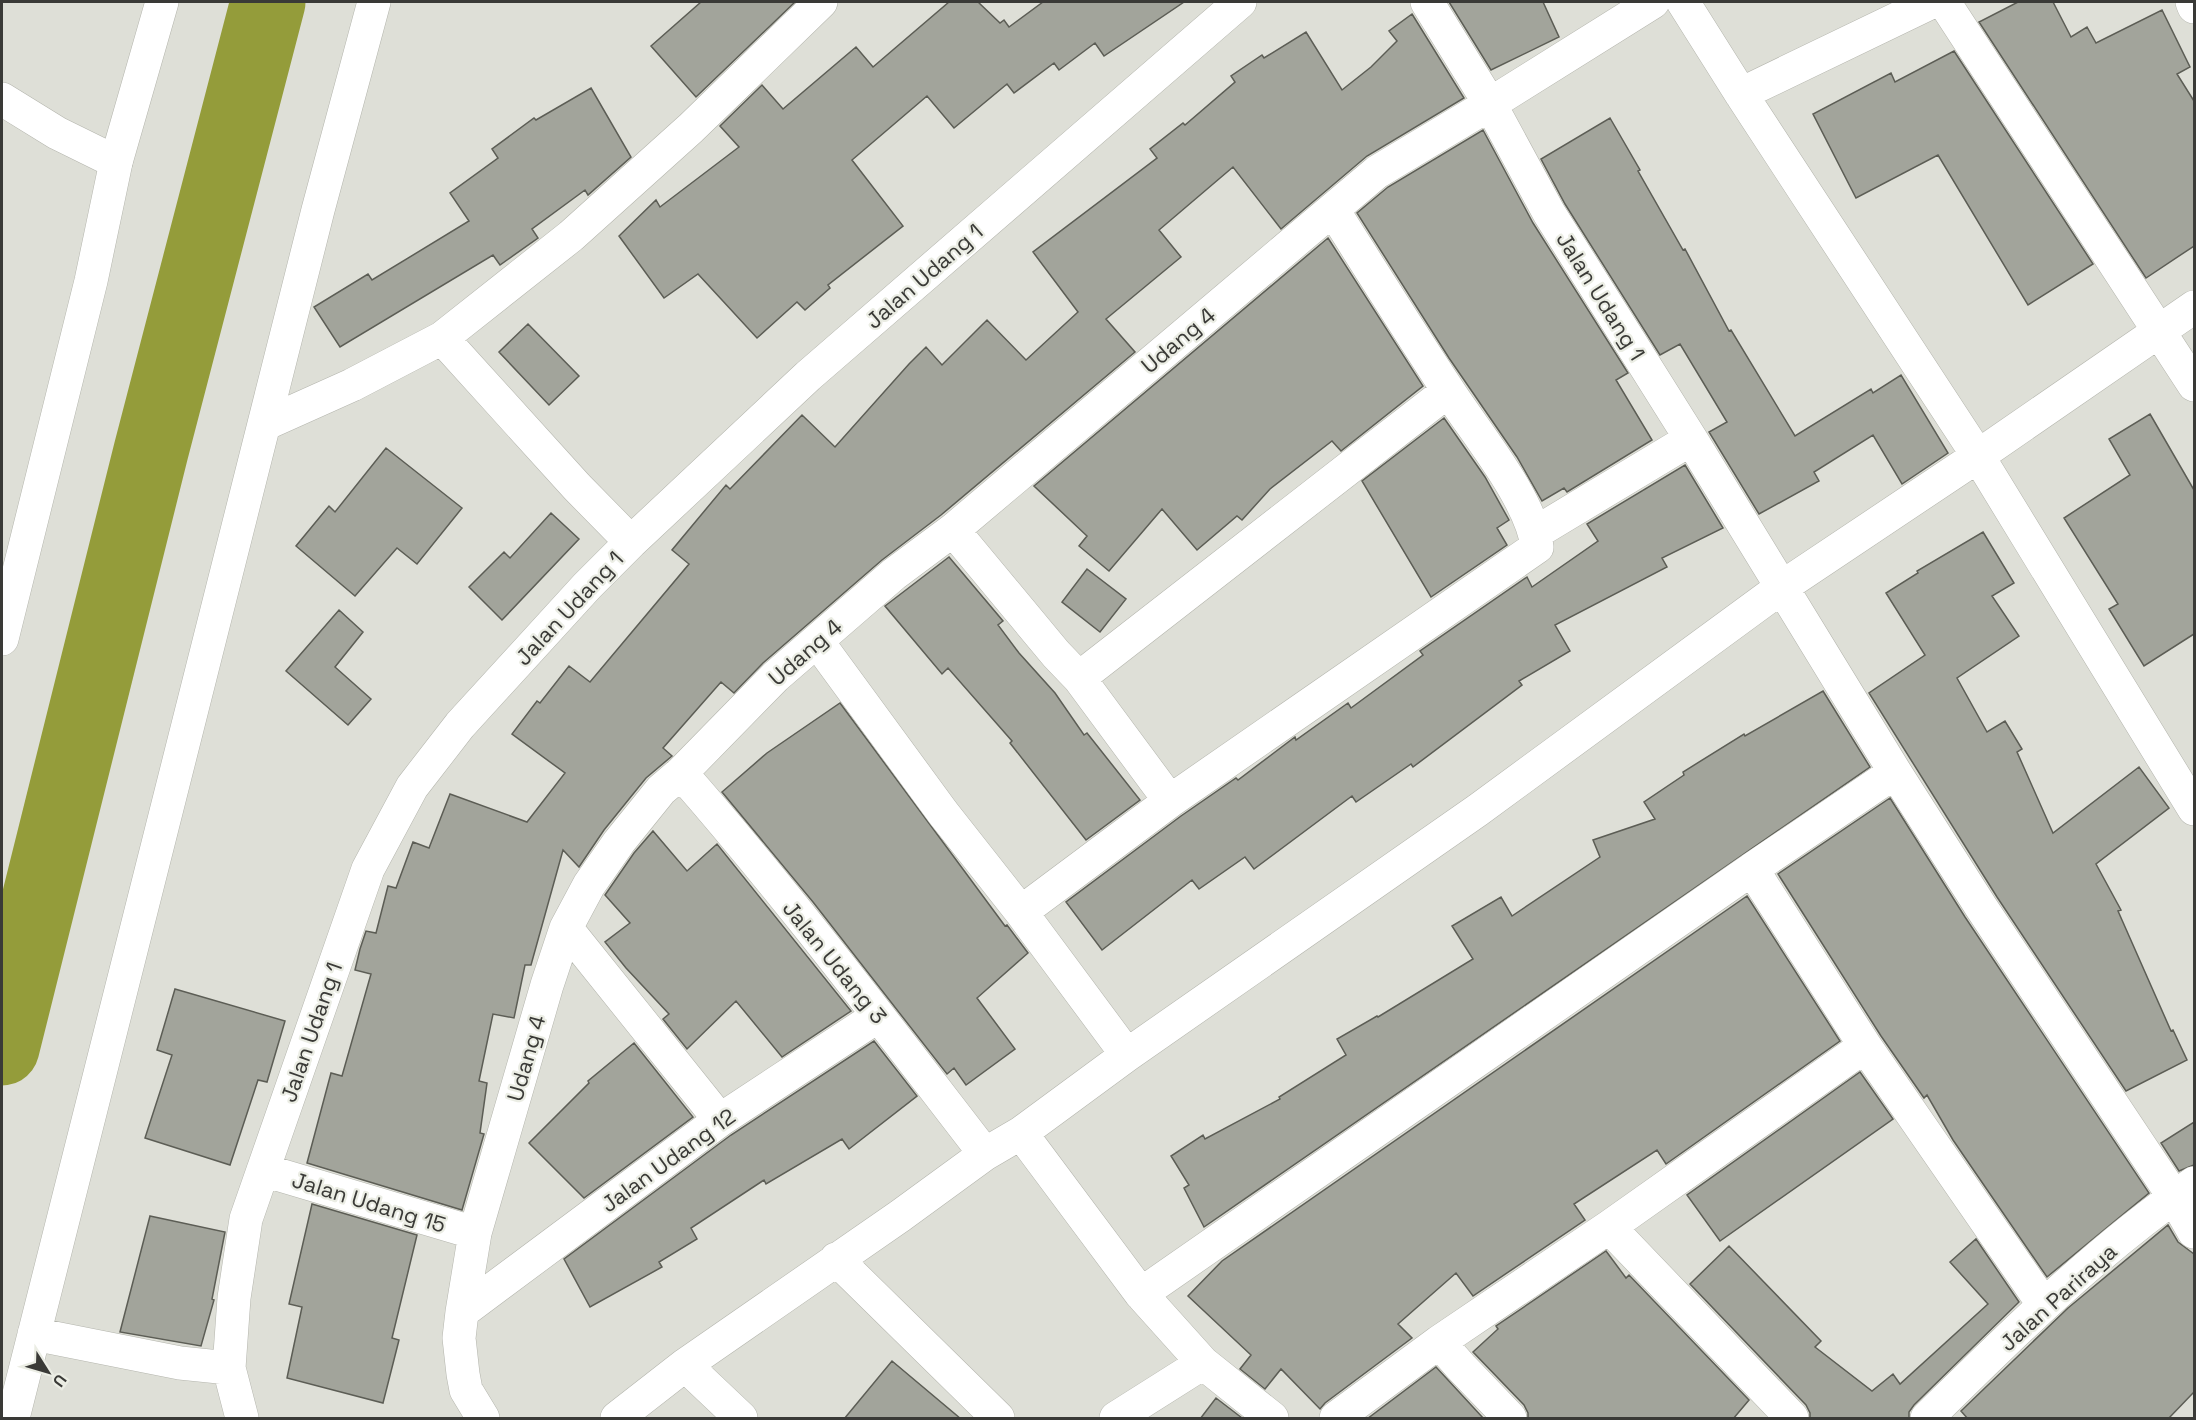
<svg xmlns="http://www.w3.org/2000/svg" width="2196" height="1420" viewBox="0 0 2196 1420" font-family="'Space Grotesk',sans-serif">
<rect width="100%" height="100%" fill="#dedfd7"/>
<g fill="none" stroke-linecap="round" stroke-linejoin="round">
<!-- river -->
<path stroke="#949c3a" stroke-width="75" d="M 2,1048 L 151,451 L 268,2"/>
</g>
<!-- building -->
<path fill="#a2a49b" stroke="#5c5d55" stroke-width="1.5" d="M 701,2 L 795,2 L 696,97 L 651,46 Z
M 949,2 L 978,2 L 1000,23 L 1004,20 L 1009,27 L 1043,2 L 1184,2 L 1104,56 L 1095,43 L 1059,70 L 1054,63 L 1014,93 L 1007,84 L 954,128 L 927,96 L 852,160 L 903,226 L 828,285 L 830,288 L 805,310 L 797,302 L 757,338 L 698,274 L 664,298 L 619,236 L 656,200 L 660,207 L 739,147 L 720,126 L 762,85 L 783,109 L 856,47 L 873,67 Z
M 1449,2 L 1543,2 L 1559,37 L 1491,70 Z
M 2018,2 L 2053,2 L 2071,37 L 2087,27 L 2096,43 L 2162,10 L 2190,67 L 2177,74 L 2194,101 L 2194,246 L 2146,278 L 1979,22 Z
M 1412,14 L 1464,98 L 1367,156 L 1281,229 L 1233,167 L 1159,230 L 1181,257 L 1106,319 L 1135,352 L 941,515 L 882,560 L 763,663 L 734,693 L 721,682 L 663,748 L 672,756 L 646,778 L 604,830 L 579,867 L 563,850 L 531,965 L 525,965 L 514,1018 L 493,1014 L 479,1081 L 487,1083 L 480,1133 L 484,1134 L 462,1210 L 307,1163 L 331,1073 L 342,1076 L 371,974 L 355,970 L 360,949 L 366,931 L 376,933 L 388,886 L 396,888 L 413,842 L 429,848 L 450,794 L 527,822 L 565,773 L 512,734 L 537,701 L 540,703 L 569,666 L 590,682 L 689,564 L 672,550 L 726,485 L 730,489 L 802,415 L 835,447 L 909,364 L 926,347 L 942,365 L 987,320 L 1026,360 L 1078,312 L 1033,252 L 1157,158 L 1150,149 L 1183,123 L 1185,125 L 1235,82 L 1231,76 L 1262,55 L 1264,58 L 1306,32 L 1342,90 L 1371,67 L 1397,41 L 1389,31 Z
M 1954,51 L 2093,264 L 2028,305 L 1938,155 L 1856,198 L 1813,114 L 1891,73 L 1895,82 Z
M 591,88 L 631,157 L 588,195 L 585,190 L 532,229 L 538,238 L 500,265 L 493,255 L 340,347 L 314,307 L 368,274 L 372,280 L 469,221 L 450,193 L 498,158 L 492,149 L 534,118 L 536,120 Z
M 1610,118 L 1640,170 L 1638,171 L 1683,250 L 1685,249 L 1729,331 L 1731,330 L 1795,436 L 1871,389 L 1873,393 L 1901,375 L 1948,453 L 1902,484 L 1873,435 L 1814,472 L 1819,481 L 1759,514 L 1709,432 L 1727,422 L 1680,344 L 1660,355 L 1565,204 L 1541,159 Z
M 1483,130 L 1533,223 L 1628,373 L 1616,380 L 1652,440 L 1567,492 L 1564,488 L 1542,501 L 1517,457 L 1449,358 L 1357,213 L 1388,187 Z
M 1328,238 L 1423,386 L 1341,451 L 1332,441 L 1270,489 L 1242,520 L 1237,516 L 1197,550 L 1162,509 L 1109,571 L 1079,546 L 1087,536 L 1034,486 Z
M 528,324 L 579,376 L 549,405 L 499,352 Z
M 2150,414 L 2194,490 L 2194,634 L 2144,666 L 2109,609 L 2118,604 L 2064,518 L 2130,475 L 2109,439 Z
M 1444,418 L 1485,477 L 1509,520 L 1497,528 L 1507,545 L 1431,597 L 1362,481 Z
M 386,448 L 462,508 L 417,564 L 397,548 L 355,596 L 296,546 L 329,506 L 335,512 Z
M 1685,465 L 1723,528 L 1662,558 L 1667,567 L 1555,625 L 1570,651 L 1519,681 L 1522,685 L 1413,767 L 1411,764 L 1356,802 L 1352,796 L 1254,869 L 1245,857 L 1199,889 L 1192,880 L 1102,950 L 1066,902 L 1181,816 L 1236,778 L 1238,780 L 1295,737 L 1296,740 L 1348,703 L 1351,708 L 1423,655 L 1420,651 L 1527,577 L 1532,587 L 1598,541 L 1587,524 Z
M 551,513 L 579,539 L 502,620 L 469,587 L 504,552 L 510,558 Z
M 1983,532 L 2014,583 L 1992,596 L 2019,636 L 1957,678 L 1987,732 L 2005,721 L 2022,749 L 2017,752 L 2053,833 L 2139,767 L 2169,808 L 2096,864 L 2121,910 L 2118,911 L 2171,1031 L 2173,1030 L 2187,1060 L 2126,1091 L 1997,897 L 1869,693 L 1925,655 L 1886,593 L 1918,573 L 1917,571 Z
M 949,557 L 1003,621 L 998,625 L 1019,653 L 1055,693 L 1084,735 L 1087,733 L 1140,800 L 1086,840 L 1010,743 L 1012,741 L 948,668 L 942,674 L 885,606 Z
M 1087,569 L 1126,599 L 1100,632 L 1062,602 Z
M 339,610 L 363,632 L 335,667 L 371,699 L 348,725 L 286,671 Z
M 1823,691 L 1870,767 L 1204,1227 L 1184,1188 L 1189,1185 L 1171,1156 L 1203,1135 L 1205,1139 L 1280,1099 L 1279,1097 L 1346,1055 L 1337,1039 L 1377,1016 L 1378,1017 L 1473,959 L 1452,926 L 1501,897 L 1512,916 L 1600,857 L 1593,840 L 1655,819 L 1644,802 L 1684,775 L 1683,772 L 1744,734 L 1745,736 Z
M 840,703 L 1005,926 L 1007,925 L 1028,953 L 977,998 L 1015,1049 L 966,1085 L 954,1068 L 947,1074 L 813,902 L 722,792 L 767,753 Z
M 1890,798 L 1965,917 L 2149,1193 L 2047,1277 L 1953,1140 L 1927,1095 L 1924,1098 L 1881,1036 L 1778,874 Z
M 653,831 L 687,871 L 717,844 L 851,1011 L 782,1057 L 736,1001 L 687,1049 L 663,1019 L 669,1014 L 626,968 L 605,942 L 630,923 L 605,895 L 634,853 Z
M 1747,896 L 1840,1041 L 1666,1164 L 1657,1150 L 1574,1204 L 1585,1220 L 1473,1296 L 1456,1273 L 1398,1324 L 1412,1338 L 1325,1403 L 1320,1409 L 1281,1369 L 1265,1389 L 1240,1369 L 1251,1355 L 1188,1296 L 1222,1261 Z
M 175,989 L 285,1021 L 267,1082 L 258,1080 L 230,1165 L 145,1138 L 172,1055 L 157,1050 Z
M 874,1041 L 917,1096 L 849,1149 L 842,1139 L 766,1184 L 764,1180 L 691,1228 L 697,1239 L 659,1262 L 662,1267 L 590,1307 L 564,1259 L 731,1135 Z
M 634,1043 L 693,1117 L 584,1198 L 529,1143 L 589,1083 L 588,1081 Z
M 1860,1072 L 1893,1119 L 1720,1241 L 1687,1195 Z
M 2194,1122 L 2194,1165 L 2179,1171 L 2161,1143 Z
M 312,1204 L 417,1235 L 392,1338 L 399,1340 L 383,1403 L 287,1378 L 302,1307 L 289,1304 Z
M 150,1216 L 225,1232 L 212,1299 L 214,1300 L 201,1346 L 120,1332 Z
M 2168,1225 L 2178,1242 L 2194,1254 L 2194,1392 L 2168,1419 L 1968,1419 L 1961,1411 L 2068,1308 Z
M 1976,1239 L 2019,1302 L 1914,1405 L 1909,1412 L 1909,1419 L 1810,1419 L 1810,1413 L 1806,1405 L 1690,1284 L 1729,1246 L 1821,1341 L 1815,1347 L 1872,1391 L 1893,1374 L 1900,1384 L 1988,1304 L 1950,1262 Z
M 1606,1251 L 1626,1278 L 1629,1275 L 1749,1400 L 1733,1419 L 1528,1419 L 1528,1413 L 1524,1405 L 1473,1352 L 1498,1329 L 1496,1326 Z
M 892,1361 L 961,1419 L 844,1419 Z
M 1436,1367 L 1484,1419 L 1367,1419 Z
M 1216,1398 L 1242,1418 L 1200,1419 Z"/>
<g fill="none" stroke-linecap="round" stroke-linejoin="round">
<defs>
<path id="minor" d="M 1427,2 L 1490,104 L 1549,213 L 1691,439 L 1895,772 L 1981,907 L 2174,1197 L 2194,1232
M 1683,2 L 1741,94 L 1978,456 L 2194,809
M 1944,2 L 2194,385
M 2192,2 L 2194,7
M 1741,94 L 1932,2
M 2,99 L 57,133 L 116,162
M 442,338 L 577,487 L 631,542
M 265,424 L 352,385 L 442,338 L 571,236 L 691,128 L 821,2
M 953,530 L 1056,654 L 1079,678 L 1448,391
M 1535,533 L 1691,439
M 817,641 L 943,813 L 1021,912
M 1079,678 L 1170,801
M 681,773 C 788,895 886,1026 985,1154
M 1752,869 L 1895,772
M 566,928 L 720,1120
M 1127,1055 L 1021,912 L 1170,801 L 1537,547 C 1532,500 1475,432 1448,390 C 1409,331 1371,270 1333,210
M 1021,1133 L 1141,1294 L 1203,1363 L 1272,1418
M 263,1170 L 475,1233
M 1609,1227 L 1792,1418
M 836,1259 L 998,1418
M 1141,1294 L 1752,869 L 1865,1046
M 462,1312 L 720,1120 L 878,1016
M 34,1334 L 180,1363 L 229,1368
M 1439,1342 L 1461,1367 L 1510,1418
M 685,1365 L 741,1418
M 13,1418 L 318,210 L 374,2
M 242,1418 L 229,1368 L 234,1298 L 246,1219 L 368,869 L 412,787 L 460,725 L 587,586 L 631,542 L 808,376 L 1240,2
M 483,1418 L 466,1390 L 463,1374 L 459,1338 L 462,1312 L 475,1233 L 547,985 L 566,928 L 589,885 L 619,842 L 661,790 L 681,773 L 775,677 L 894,574 L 953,530 L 1377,172 L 1490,104 L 1653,2
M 617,1418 L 685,1365 L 900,1216 L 985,1154 L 1021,1133 L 1127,1055 L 1478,810 L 1782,587 L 1978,456 L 2194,307
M 1116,1418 L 1203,1363
M 1336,1418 L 1439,1342 L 1609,1227 L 1865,1046 L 2044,1305
M 1927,1418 C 2011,1335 2097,1250 2194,1183"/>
<path id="tertiary" d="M 2,639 L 91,281 L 116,162 L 162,2"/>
</defs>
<!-- minor casing -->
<use href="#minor" stroke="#b4b5ad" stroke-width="34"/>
<!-- tertiary casing -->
<use href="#tertiary" stroke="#b4b5ad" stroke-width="34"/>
<!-- minor -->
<use href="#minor" stroke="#fff" stroke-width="33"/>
<!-- tertiary -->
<use href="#tertiary" stroke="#fff" stroke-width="33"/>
</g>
<g text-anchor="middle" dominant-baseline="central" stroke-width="4.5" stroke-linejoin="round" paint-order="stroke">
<!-- street labels -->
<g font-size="22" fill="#3a3a37" stroke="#ebede4">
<text transform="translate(924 276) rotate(-41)">Jalan Udang 1</text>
<text transform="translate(1601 296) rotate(58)">Jalan Udang 1</text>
<text transform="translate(1178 340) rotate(-40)">Udang 4</text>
<text transform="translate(569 608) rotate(-47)">Jalan Udang 1</text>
<text transform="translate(805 652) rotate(-41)">Udang 4</text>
<text transform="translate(835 962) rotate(51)">Jalan Udang 3</text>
<text transform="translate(311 1032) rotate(-71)">Jalan Udang 1</text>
<text transform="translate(526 1058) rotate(-74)">Udang 4</text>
<text transform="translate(668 1160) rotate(-36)">Jalan Udang 12</text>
<text transform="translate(369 1202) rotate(17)">Jalan Udang 15</text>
<text transform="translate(2058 1297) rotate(-42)">Jalan Pariraya</text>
</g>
</g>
<!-- border -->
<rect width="2196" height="1420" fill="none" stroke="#3a3a37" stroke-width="6"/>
<!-- north arrow -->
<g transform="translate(48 1372) rotate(127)" stroke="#ebede4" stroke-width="4.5" paint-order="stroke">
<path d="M0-4.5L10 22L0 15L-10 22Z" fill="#3a3a37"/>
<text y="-9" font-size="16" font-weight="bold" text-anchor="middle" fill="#3a3a37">U</text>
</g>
</svg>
